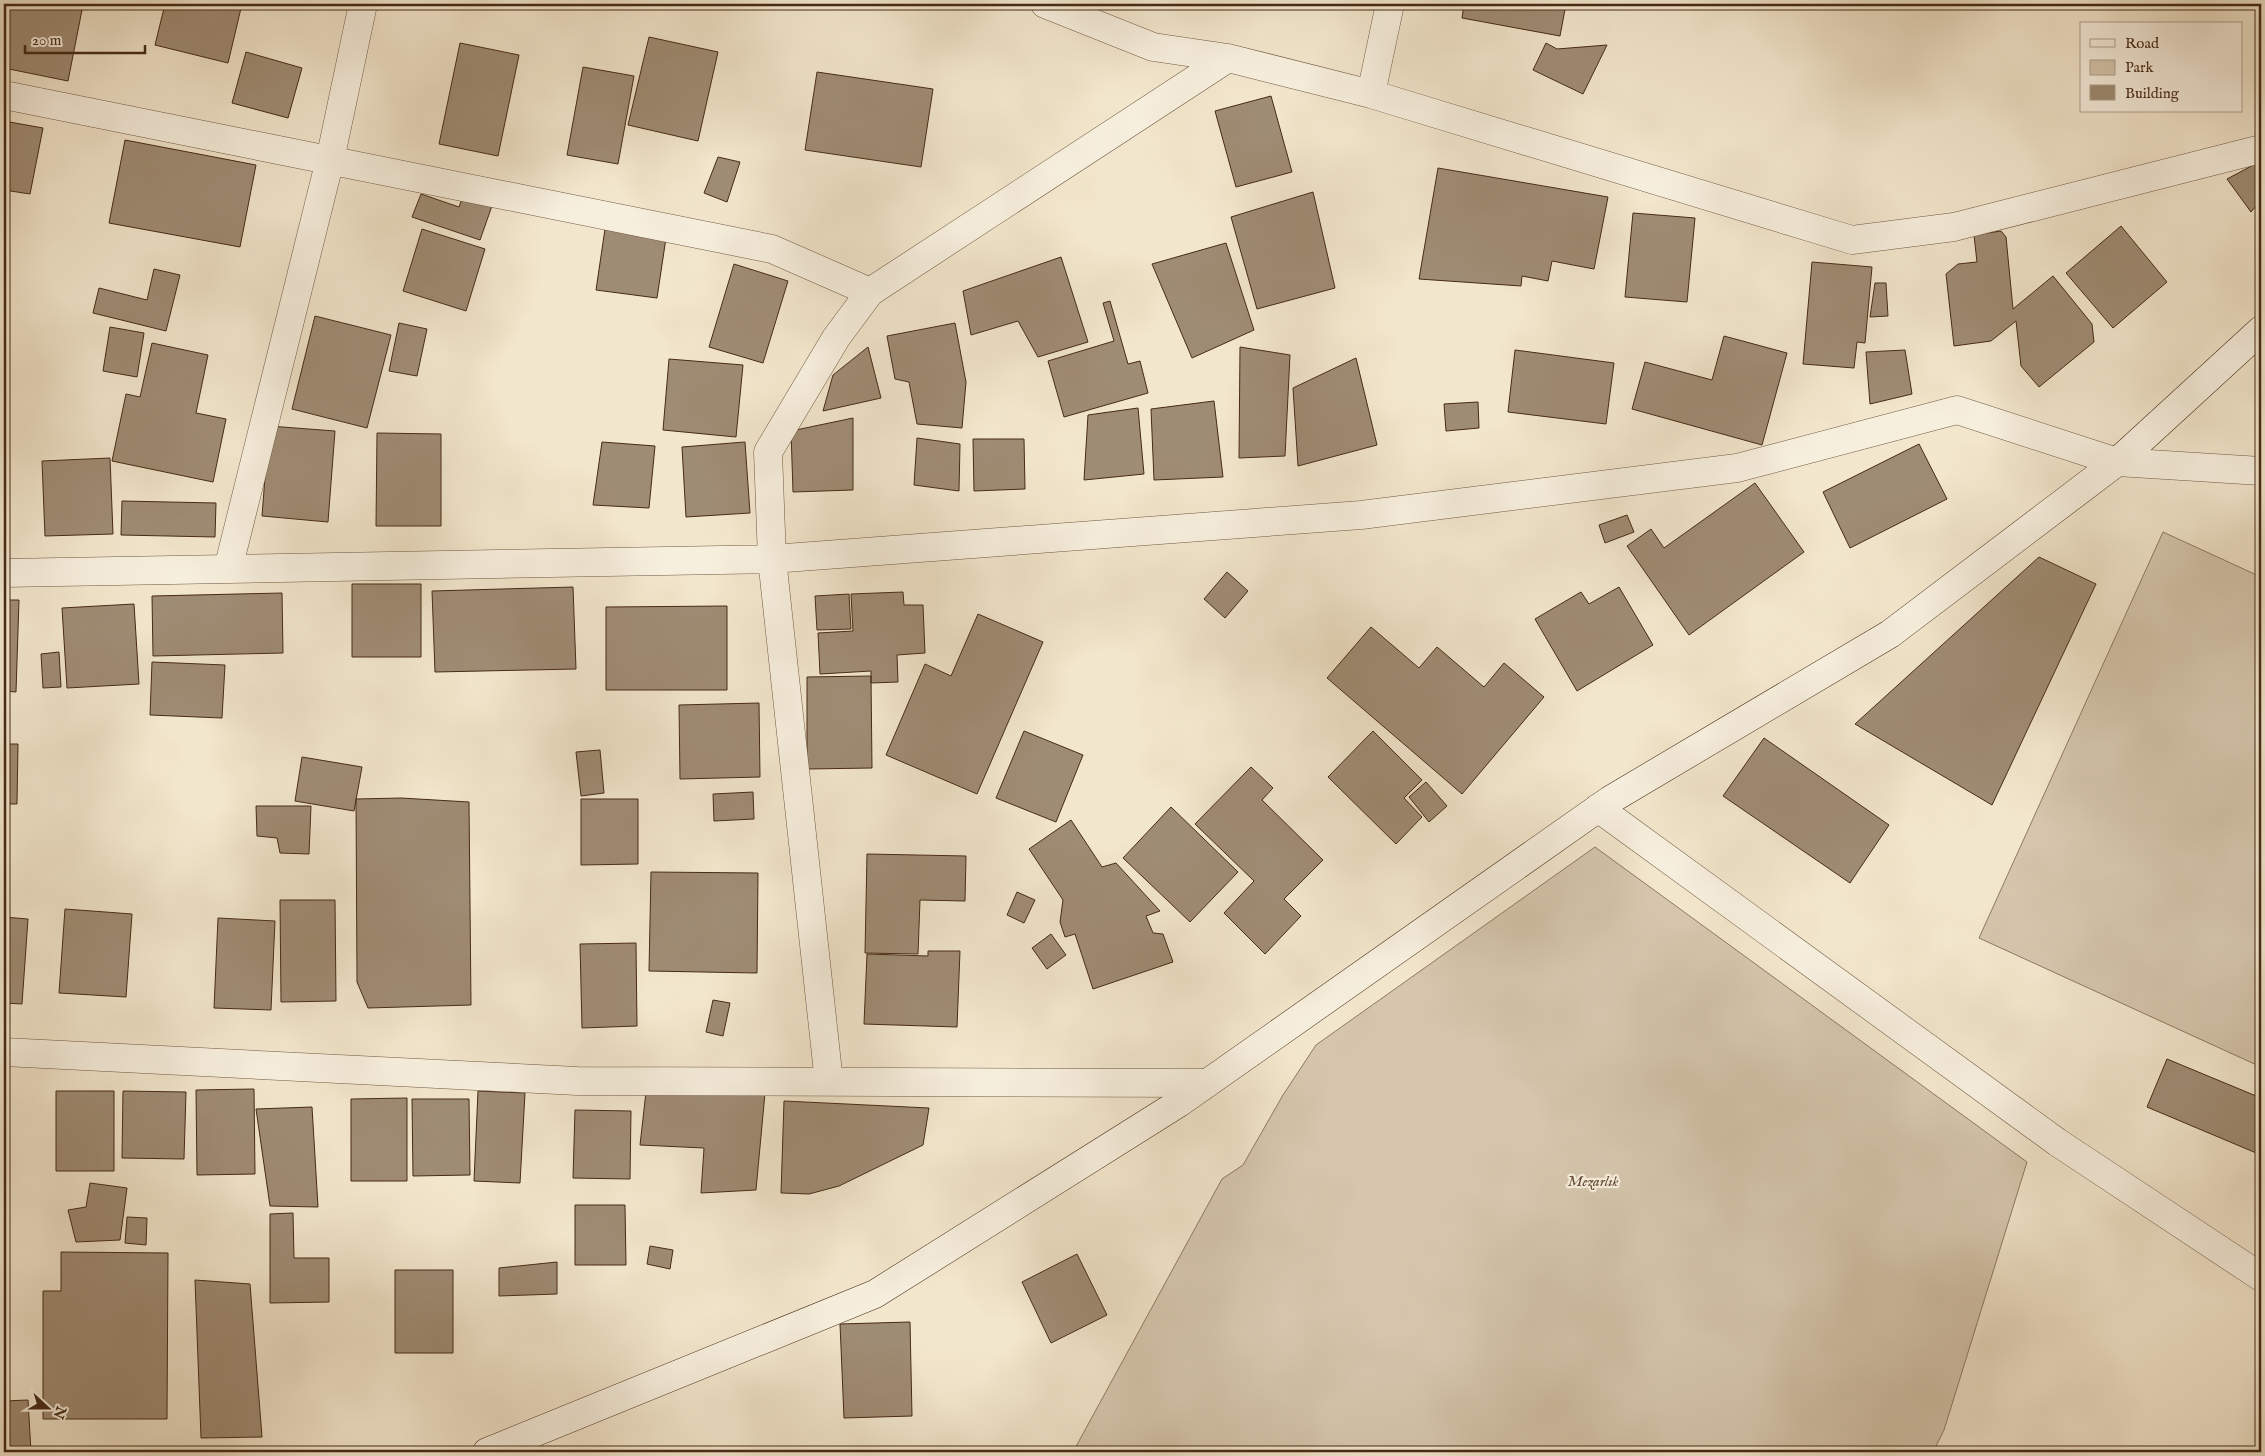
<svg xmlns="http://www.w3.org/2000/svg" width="2265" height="1456" viewBox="0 0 2265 1456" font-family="'IM FELL English',serif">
<rect width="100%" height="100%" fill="#f2e6cc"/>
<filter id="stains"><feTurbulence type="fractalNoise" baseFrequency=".004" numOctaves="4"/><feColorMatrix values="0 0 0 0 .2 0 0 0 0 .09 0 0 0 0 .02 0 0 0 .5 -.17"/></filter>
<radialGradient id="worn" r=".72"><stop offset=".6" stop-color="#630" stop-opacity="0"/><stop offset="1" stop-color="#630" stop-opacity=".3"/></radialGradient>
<!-- green -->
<path fill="#d5c6ad" stroke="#8e7861" d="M 2163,532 L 2261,577 L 2261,1067 L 1979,938 Z
M 1595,847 L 2027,1162 L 1944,1430 L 1933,1452 L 1073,1452 L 1222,1179 L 1243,1165 L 1283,1095 L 1316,1045 Z"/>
<!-- building -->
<path fill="#9f8c74" stroke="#462a15" d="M 4,4 L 49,4 L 82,10 L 68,81 L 4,68 Z
M 165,4 L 242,4 L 228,63 L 155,45 Z
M 1464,4 L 1566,4 L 1560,36 L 1462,18 Z
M 649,37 L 718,52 L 698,141 L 628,125 Z
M 460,43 L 519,55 L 498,156 L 439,144 Z
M 1546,43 L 1557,49 L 1607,45 L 1583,94 L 1533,70 Z
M 246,52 L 302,68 L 288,118 L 232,103 Z
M 583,67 L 634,76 L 618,164 L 567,155 Z
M 817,72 L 933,89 L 921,167 L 805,150 Z
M 1271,96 L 1292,172 L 1236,187 L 1215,111 Z
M 4,121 L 43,128 L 30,194 L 4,190 Z
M 125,140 L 256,165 L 240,247 L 109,223 Z
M 718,157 L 740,162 L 727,202 L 704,193 Z
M 2261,161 L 2261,200 L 2251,212 L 2227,179 Z
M 1438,168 L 1608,197 L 1594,269 L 1552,261 L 1548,281 L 1522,276 L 1521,286 L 1419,279 Z
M 1313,192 L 1335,288 L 1257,309 L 1231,217 Z
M 464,193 L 493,203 L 480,240 L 412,217 L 421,194 L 459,207 Z
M 1633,213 L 1695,218 L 1687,302 L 1625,297 Z
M 2121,226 L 2167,282 L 2113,328 L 2066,273 Z
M 422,229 L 485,249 L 466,311 L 403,291 Z
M 605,229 L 666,238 L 657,298 L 596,290 Z
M 2001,231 L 2006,237 L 2013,309 L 2053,276 L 2092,324 L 2094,342 L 2039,387 L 2021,366 L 2016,321 L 1991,341 L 1954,346 L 1946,274 L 1958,264 L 1977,262 L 1974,235 Z
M 1226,243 L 1254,330 L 1192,358 L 1152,264 Z
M 1061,257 L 1088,342 L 1038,357 L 1018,321 L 971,335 L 963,291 Z
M 1812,262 L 1872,267 L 1865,343 L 1857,342 L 1854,368 L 1803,364 Z
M 734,264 L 788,281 L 763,363 L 709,347 Z
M 154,269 L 180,275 L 166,331 L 93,313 L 99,288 L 147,300 Z
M 1875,283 L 1886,283 L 1888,316 L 1870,317 Z
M 1110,301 L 1128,364 L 1140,361 L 1148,393 L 1064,417 L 1048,361 L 1114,341 L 1103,303 Z
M 315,316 L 391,335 L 367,428 L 292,409 Z
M 399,323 L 427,329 L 417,376 L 389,371 Z
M 955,323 L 966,382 L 962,428 L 917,424 L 909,382 L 895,379 L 887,336 Z
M 110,327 L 144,333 L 137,377 L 103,371 Z
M 1724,336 L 1787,353 L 1762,445 L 1632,409 L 1645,362 L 1712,380 Z
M 152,343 L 208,355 L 196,413 L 226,419 L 213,482 L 112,461 L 126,394 L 140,397 Z
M 868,347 L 881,398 L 823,411 L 833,375 Z
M 1240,347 L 1290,355 L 1285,456 L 1239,458 Z
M 1515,350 L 1614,363 L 1606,424 L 1508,412 Z
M 1905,350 L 1912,394 L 1870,404 L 1866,352 Z
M 1356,358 L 1377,445 L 1298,466 L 1293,388 Z
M 669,359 L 743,365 L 736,437 L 663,430 Z
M 1214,401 L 1223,477 L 1154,480 L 1151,409 Z
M 1478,402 L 1479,428 L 1446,431 L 1444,404 Z
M 1138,408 L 1144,474 L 1084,480 L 1088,415 Z
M 853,418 L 853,490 L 793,492 L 791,431 Z
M 269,426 L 335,431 L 328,522 L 262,516 Z
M 377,433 L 441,434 L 441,526 L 376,526 Z
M 917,438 L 960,444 L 959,491 L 914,485 Z
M 973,439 L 1024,439 L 1025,489 L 974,491 Z
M 602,442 L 655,446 L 649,508 L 593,505 Z
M 745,442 L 750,513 L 686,517 L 682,447 Z
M 1919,444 L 1947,499 L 1850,548 L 1823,492 Z
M 110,458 L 113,534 L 45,536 L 42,461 Z
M 1755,483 L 1804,552 L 1689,635 L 1627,546 L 1651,529 L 1664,548 Z
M 122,501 L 216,503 L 215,537 L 121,535 Z
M 1627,515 L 1634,532 L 1605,543 L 1599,525 Z
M 2039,557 L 2096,584 L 1992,805 L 1855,724 Z
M 1227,572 L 1248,591 L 1225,618 L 1204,599 Z
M 352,584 L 421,584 L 421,657 L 352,657 Z
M 573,587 L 576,669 L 435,672 L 432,591 Z
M 1619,587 L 1653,645 L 1577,691 L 1535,619 L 1581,592 L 1589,604 Z
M 903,592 L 904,605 L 923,605 L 925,653 L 897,655 L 898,682 L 871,683 L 871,671 L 820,674 L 818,633 L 853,631 L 851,594 Z
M 282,593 L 283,653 L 153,656 L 152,596 Z
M 849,594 L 851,629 L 817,630 L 815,596 Z
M 4,600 L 19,600 L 16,692 L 4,691 Z
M 134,604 L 139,684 L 67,688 L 62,608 Z
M 727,606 L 727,690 L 606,690 L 606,607 Z
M 978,614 L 1043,642 L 977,794 L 886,755 L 925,664 L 951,676 Z
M 1371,627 L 1419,668 L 1437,647 L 1484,687 L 1504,663 L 1544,697 L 1462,794 L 1327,678 Z
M 59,652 L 61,687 L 43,688 L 41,654 Z
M 152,662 L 225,665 L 222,718 L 150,715 Z
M 871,676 L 872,768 L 807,769 L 807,677 Z
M 759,703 L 760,777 L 680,779 L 679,705 Z
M 1024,731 L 1083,755 L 1056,822 L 996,798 Z
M 1373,731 L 1422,780 L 1404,798 L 1422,817 L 1396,844 L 1328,777 Z
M 1764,738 L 1889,825 L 1850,883 L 1723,796 Z
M 4,744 L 18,744 L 17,804 L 4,804 Z
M 600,750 L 604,793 L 581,796 L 576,752 Z
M 302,757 L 362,767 L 354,811 L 295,801 Z
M 1251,767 L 1273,788 L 1262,800 L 1323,860 L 1284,899 L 1301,916 L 1265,954 L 1224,913 L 1254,881 L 1195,824 Z
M 1426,782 L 1447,806 L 1429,822 L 1409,797 Z
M 753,792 L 754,819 L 714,821 L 713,794 Z
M 401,798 L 469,802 L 471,1005 L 368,1008 L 357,982 L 356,799 Z
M 581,799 L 638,799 L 638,864 L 581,865 Z
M 256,806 L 311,806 L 309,854 L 280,853 L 277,838 L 257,836 Z
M 1171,807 L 1238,872 L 1190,922 L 1123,858 Z
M 1071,820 L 1102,867 L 1116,863 L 1160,911 L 1146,916 L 1153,933 L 1163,934 L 1173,962 L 1093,989 L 1075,934 L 1065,937 L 1060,922 L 1063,900 L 1029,849 Z
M 867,854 L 966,856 L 965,901 L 920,900 L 918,954 L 865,953 Z
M 651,872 L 758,873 L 757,973 L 649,971 Z
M 1017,892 L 1035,900 L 1024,923 L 1007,915 Z
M 280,900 L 335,900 L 336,1001 L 281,1002 Z
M 65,909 L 132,914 L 126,997 L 59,993 Z
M 4,917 L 28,919 L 22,1004 L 4,1003 Z
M 218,918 L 275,921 L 271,1010 L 214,1008 Z
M 1051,934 L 1066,955 L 1047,969 L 1032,948 Z
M 636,943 L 637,1026 L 582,1028 L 580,944 Z
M 928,951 L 960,951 L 957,1027 L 864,1024 L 867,954 L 928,956 Z
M 713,1000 L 730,1003 L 723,1036 L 706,1032 Z
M 2167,1059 L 2261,1098 L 2261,1155 L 2147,1107 Z
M 254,1089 L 255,1174 L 197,1175 L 196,1090 Z
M 56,1091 L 114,1091 L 114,1171 L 56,1171 Z
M 123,1091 L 186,1092 L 184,1159 L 122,1158 Z
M 478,1091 L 525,1093 L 520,1183 L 474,1181 Z
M 646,1092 L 765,1093 L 756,1190 L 701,1193 L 704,1148 L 640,1145 Z
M 407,1098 L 407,1181 L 351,1181 L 351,1099 Z
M 412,1099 L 469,1099 L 470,1175 L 413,1176 Z
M 784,1101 L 929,1108 L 923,1145 L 839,1186 L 809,1194 L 781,1193 Z
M 312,1107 L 318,1207 L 270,1206 L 256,1109 Z
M 575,1110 L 631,1111 L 630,1179 L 573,1178 Z
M 90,1183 L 127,1188 L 120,1240 L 76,1242 L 68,1210 L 86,1207 Z
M 575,1205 L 625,1205 L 626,1265 L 575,1265 Z
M 293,1213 L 294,1258 L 329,1258 L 329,1302 L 270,1303 L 270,1214 Z
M 127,1217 L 147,1218 L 146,1245 L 125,1243 Z
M 650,1246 L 673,1250 L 670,1269 L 647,1264 Z
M 61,1252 L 168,1253 L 167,1419 L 43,1419 L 43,1291 L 61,1291 Z
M 1077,1254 L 1107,1315 L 1051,1343 L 1022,1282 Z
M 557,1262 L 557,1294 L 499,1296 L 499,1268 Z
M 395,1270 L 453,1270 L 453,1353 L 395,1353 Z
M 195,1280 L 250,1284 L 262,1437 L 201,1438 Z
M 910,1322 L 912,1416 L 844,1418 L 840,1324 Z
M 28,1400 L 31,1452 L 4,1452 L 4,1401 Z"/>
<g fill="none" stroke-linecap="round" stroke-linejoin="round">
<defs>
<path id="street" d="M 1045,4 L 1153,47 L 1228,58 L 1371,94 L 1852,240 L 1954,227 L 2261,149
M 1371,94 L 1390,4
M 4,95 L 772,249 L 870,292
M 228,569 L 330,160 L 363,4
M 4,573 L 772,559 L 1361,515 L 1737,468 L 1957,410 L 2117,462 L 2261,471
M 1598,808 L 2057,1142 L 2261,1277
M 4,1052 L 577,1081 L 1207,1083
M 829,1082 L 772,559 L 768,452 L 836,338 L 870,292 L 1228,58"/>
<path id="secondary" d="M 487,1452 L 875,1294 L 1179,1103 L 1610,800 L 1890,634 L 2117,462 L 2261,330"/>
</defs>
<!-- street casing -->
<use href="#street" stroke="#715943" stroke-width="29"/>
<!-- secondary casing -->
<use href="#secondary" stroke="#462a15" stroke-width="29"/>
<!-- street -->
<use href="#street" stroke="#f7efde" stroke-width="28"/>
<!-- secondary -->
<use href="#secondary" stroke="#f7efde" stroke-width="28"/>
</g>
<g text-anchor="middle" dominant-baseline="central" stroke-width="4.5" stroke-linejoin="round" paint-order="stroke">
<!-- park labels -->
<g font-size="15" font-style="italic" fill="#634933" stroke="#f7efde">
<text x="1593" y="1181">Mezarlık</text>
</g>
</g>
<!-- margin -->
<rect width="2265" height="1456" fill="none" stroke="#f2e6cc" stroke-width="20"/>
<rect x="5" y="5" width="2255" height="1446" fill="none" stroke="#462a15" stroke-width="2.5"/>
<rect x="10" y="10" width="2245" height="1436" fill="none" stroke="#462a15"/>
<!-- legend -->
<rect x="2080" y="22" width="162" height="90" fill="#f7efde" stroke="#b0a08e"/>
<rect x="2090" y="39" width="25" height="8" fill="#f7efde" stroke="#b0a08e"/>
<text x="2125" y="48" font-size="15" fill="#462a15">Road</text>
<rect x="2090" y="60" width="25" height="15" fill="#d5c6ad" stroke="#b0a08e"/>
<text x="2125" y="72" font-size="15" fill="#462a15">Park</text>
<rect x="2090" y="85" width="25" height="15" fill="#9f8c74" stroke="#b0a08e"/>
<text x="2125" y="98" font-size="15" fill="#462a15">Building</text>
<!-- north arrow -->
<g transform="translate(48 1408) rotate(111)" stroke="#f7efde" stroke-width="4" paint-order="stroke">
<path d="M0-4L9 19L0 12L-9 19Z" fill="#462a15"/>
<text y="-8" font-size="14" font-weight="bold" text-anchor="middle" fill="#462a15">N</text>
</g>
<!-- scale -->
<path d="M25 45v8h120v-8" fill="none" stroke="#462a15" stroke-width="2.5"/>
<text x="32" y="45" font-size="15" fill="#462a15" stroke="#f7efde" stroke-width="4" paint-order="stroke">20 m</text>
<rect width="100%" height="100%" filter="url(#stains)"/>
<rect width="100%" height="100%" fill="url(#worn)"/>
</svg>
